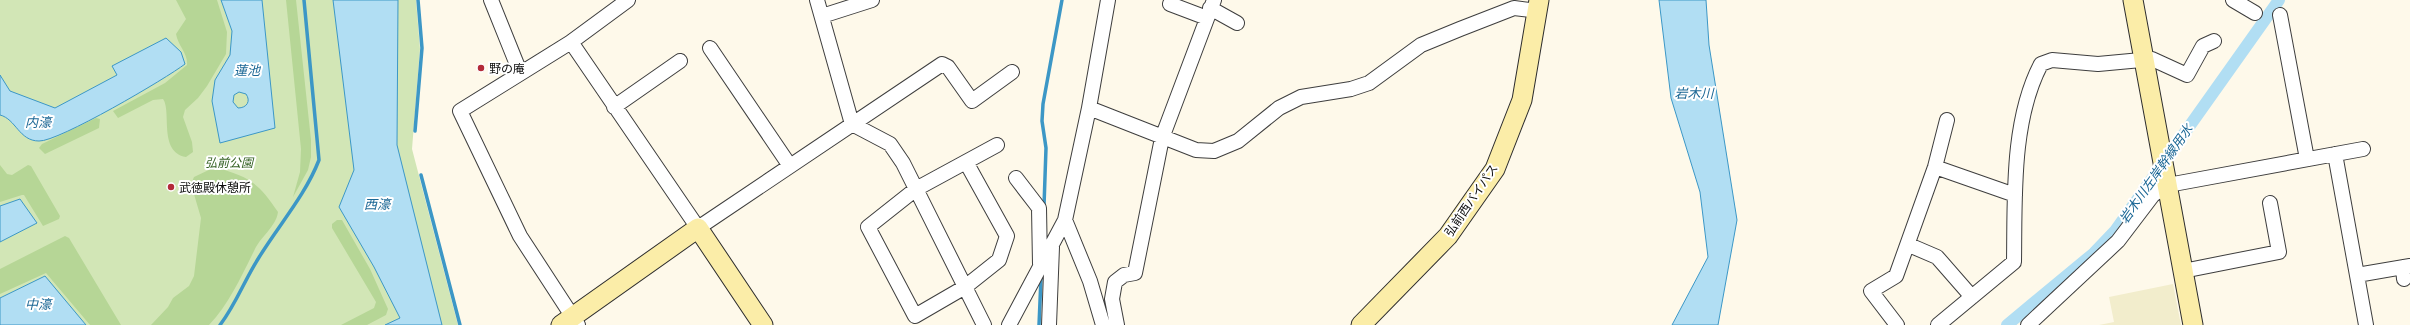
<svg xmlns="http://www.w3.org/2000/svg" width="2410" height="325" viewBox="0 0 2410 325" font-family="Lora,'Noto Sans JP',serif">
<rect width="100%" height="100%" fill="#fef9ea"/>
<!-- farmland -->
<path fill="#f2edcc" d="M 2173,284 L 2181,325 L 2099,325 L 2114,322 L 2109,297 Z"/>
<!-- green -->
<path fill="#d2e6b6" d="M 0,0 L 416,0 L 420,49 L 412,149 L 458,325 L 0,325 Z"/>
<!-- forest -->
<path fill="#b6d696" d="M 176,0 L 217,0 L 227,32 L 226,54 L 207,86 L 198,98 L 185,110 L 183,117 L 192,142 L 193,152 L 186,157 C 158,152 172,111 163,99 L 153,100 L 118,118 L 113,111 L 165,83 L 187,65 C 188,53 178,46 176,34 L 186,19 Z
M 286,0 L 296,0 L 311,140 L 311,157 L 308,170 L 293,197 L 300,172 L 301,149 Z
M 96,118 L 100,119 L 99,128 L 45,154 L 39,148 L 42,144 Z
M 0,165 L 7,174 L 12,175 L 28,165 L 31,166 L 60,216 L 59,219 L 43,226 L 24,195 L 22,195 L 0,202 Z
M 215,167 C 249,177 258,182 278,212 C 276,227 260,237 254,251 C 241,277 229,304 209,325 L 151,325 L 168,307 L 173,298 L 189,286 L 194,276 L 201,218 L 191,184 L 194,177 Z
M 337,220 L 342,220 L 370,269 L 388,309 L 386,315 L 367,325 L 341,325 L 374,308 L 376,302 L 332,228 L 332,224 Z
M 65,236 L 69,238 L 121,325 L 90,325 L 46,273 L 0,294 L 0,269 Z"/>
<!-- water -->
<path fill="#b1def3" stroke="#3c97c6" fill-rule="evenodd" d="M 221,0 L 262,0 L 275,128 L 220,143 L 212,101 L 215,80 L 230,55 L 232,31 ZM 239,92 L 246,94 C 251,101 247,108 238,108 L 233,102 L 234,95 Z
M 333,0 L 398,0 L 397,145 L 442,325 L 385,325 L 400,318 L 374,267 L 339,207 L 354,170 Z
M 1659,0 L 1706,0 L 1709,45 L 1737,220 L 1718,325 L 1672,325 L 1708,257 L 1700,192 L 1671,98 Z
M 166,38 L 181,52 L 185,64 C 167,78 58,142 39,141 C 19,141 16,119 0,115 L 0,75 L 10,91 L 55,108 L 117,75 L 112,66 Z
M 20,199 L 37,223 L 0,242 L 0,206 Z
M 45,276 L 86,325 L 0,325 L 0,298 Z"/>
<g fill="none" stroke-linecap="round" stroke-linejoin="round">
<!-- stream -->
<path stroke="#3c97c6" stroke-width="3.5" d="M 415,131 L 422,48 L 418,0
M 421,175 L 460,325
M 1044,206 L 1046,148 L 1042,121 L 1043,104 L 1062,0
M 220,325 C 236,304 244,281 258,259 C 278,226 305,196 319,160 L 304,0
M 1039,325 L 1041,278"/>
<!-- canal -->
<path stroke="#b1def3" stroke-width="12" d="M 2007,325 L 2094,253 L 2115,231 L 2279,0"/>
<defs>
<path id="street" d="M 491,0 L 520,72
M 628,0 L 571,42 L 698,228 L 942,64 L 948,67 L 972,101 L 1012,72
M 817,0 L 852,124 L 890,144 L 903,163 L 984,325
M 2233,0 L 2255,13
M 1170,4 L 1207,18
M 1210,8 L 1237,23
M 2280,15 L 2307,159
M 822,16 L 872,0
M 571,42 L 460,111 L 520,236 L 578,325
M 710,48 L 790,166
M 614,107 L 680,61
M 1089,108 L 1196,150 L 1214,151 L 1238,141 L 1279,108 L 1301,97 L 1351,89 L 1369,83 L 1421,45 L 1460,29 L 1514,8 L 1538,11
M 2335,154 L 2366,325
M 966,162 L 1007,236 L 999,260 L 965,287 L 915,316 L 868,227 L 916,189 L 997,145
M 1935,167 L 2015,195
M 1016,178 L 1039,208 L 1040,264
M 1065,220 L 1090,281 L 1103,325
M 1909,245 L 1937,257 L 1972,297
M 2403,267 L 2404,279
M 2183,271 L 2279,252 L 2270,203
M 2357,275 L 2410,266
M 1009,325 L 1065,220 L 1089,108 L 1108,0
M 1049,325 L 1052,247
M 1117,325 L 1112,299 L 1115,282 L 1124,275 L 1135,273 L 1162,138 L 1214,0
M 1897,325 L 1871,291 L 1896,276 L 1935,167 L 1947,120
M 1938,325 L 2014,262 C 2015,199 2011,121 2041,64 L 2052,60 L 2098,64 L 2152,59 L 2187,75 L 2203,46 L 2214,41
M 2028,325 L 2118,241 L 2153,195 L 2168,185 L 2363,149"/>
<path id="secondary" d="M 2133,0 L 2193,325
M 561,325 L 698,228 L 763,325
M 1361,325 L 1448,236 L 1495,169 L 1522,100 L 1539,0"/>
</defs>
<!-- street casing -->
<use href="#street" stroke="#3e3e3e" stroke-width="16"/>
<!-- secondary casing -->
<use href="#secondary" stroke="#2d2d2d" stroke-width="21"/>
<!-- street -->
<use href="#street" stroke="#fff" stroke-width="14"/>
<!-- secondary -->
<use href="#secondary" stroke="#fbeda8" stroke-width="19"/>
</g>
<!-- markers -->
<g fill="#b32a39" stroke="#fff" stroke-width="1.5">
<circle cx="481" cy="68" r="4"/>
<circle cx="171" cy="187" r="4"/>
</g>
<g text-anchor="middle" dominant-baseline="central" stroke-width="4" stroke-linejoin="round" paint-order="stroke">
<!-- poi labels -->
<g font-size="12" fill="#0b0b0b" stroke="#fff" text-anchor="start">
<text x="489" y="68">野の庵</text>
<text x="179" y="187">武徳殿休憩所</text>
</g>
<!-- park labels -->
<g font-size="12" font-style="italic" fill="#305e1f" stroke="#fff">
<text x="229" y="162">弘前公園</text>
</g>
<!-- street labels -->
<g font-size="12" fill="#0b0b0b" stroke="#fff">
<text transform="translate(1471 200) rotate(-56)">弘前西バイパス</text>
</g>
<!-- water labels -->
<g font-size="13" font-style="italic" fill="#1b6795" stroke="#fff">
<text x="247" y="70">蓮池</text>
<text x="1694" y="93">岩木川</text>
<text x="38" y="122">内濠</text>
<text transform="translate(2156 174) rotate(-55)">岩木川左岸幹線用水</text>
<text x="377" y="204">西濠</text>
<text x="38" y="304">中濠</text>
</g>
</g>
</svg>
